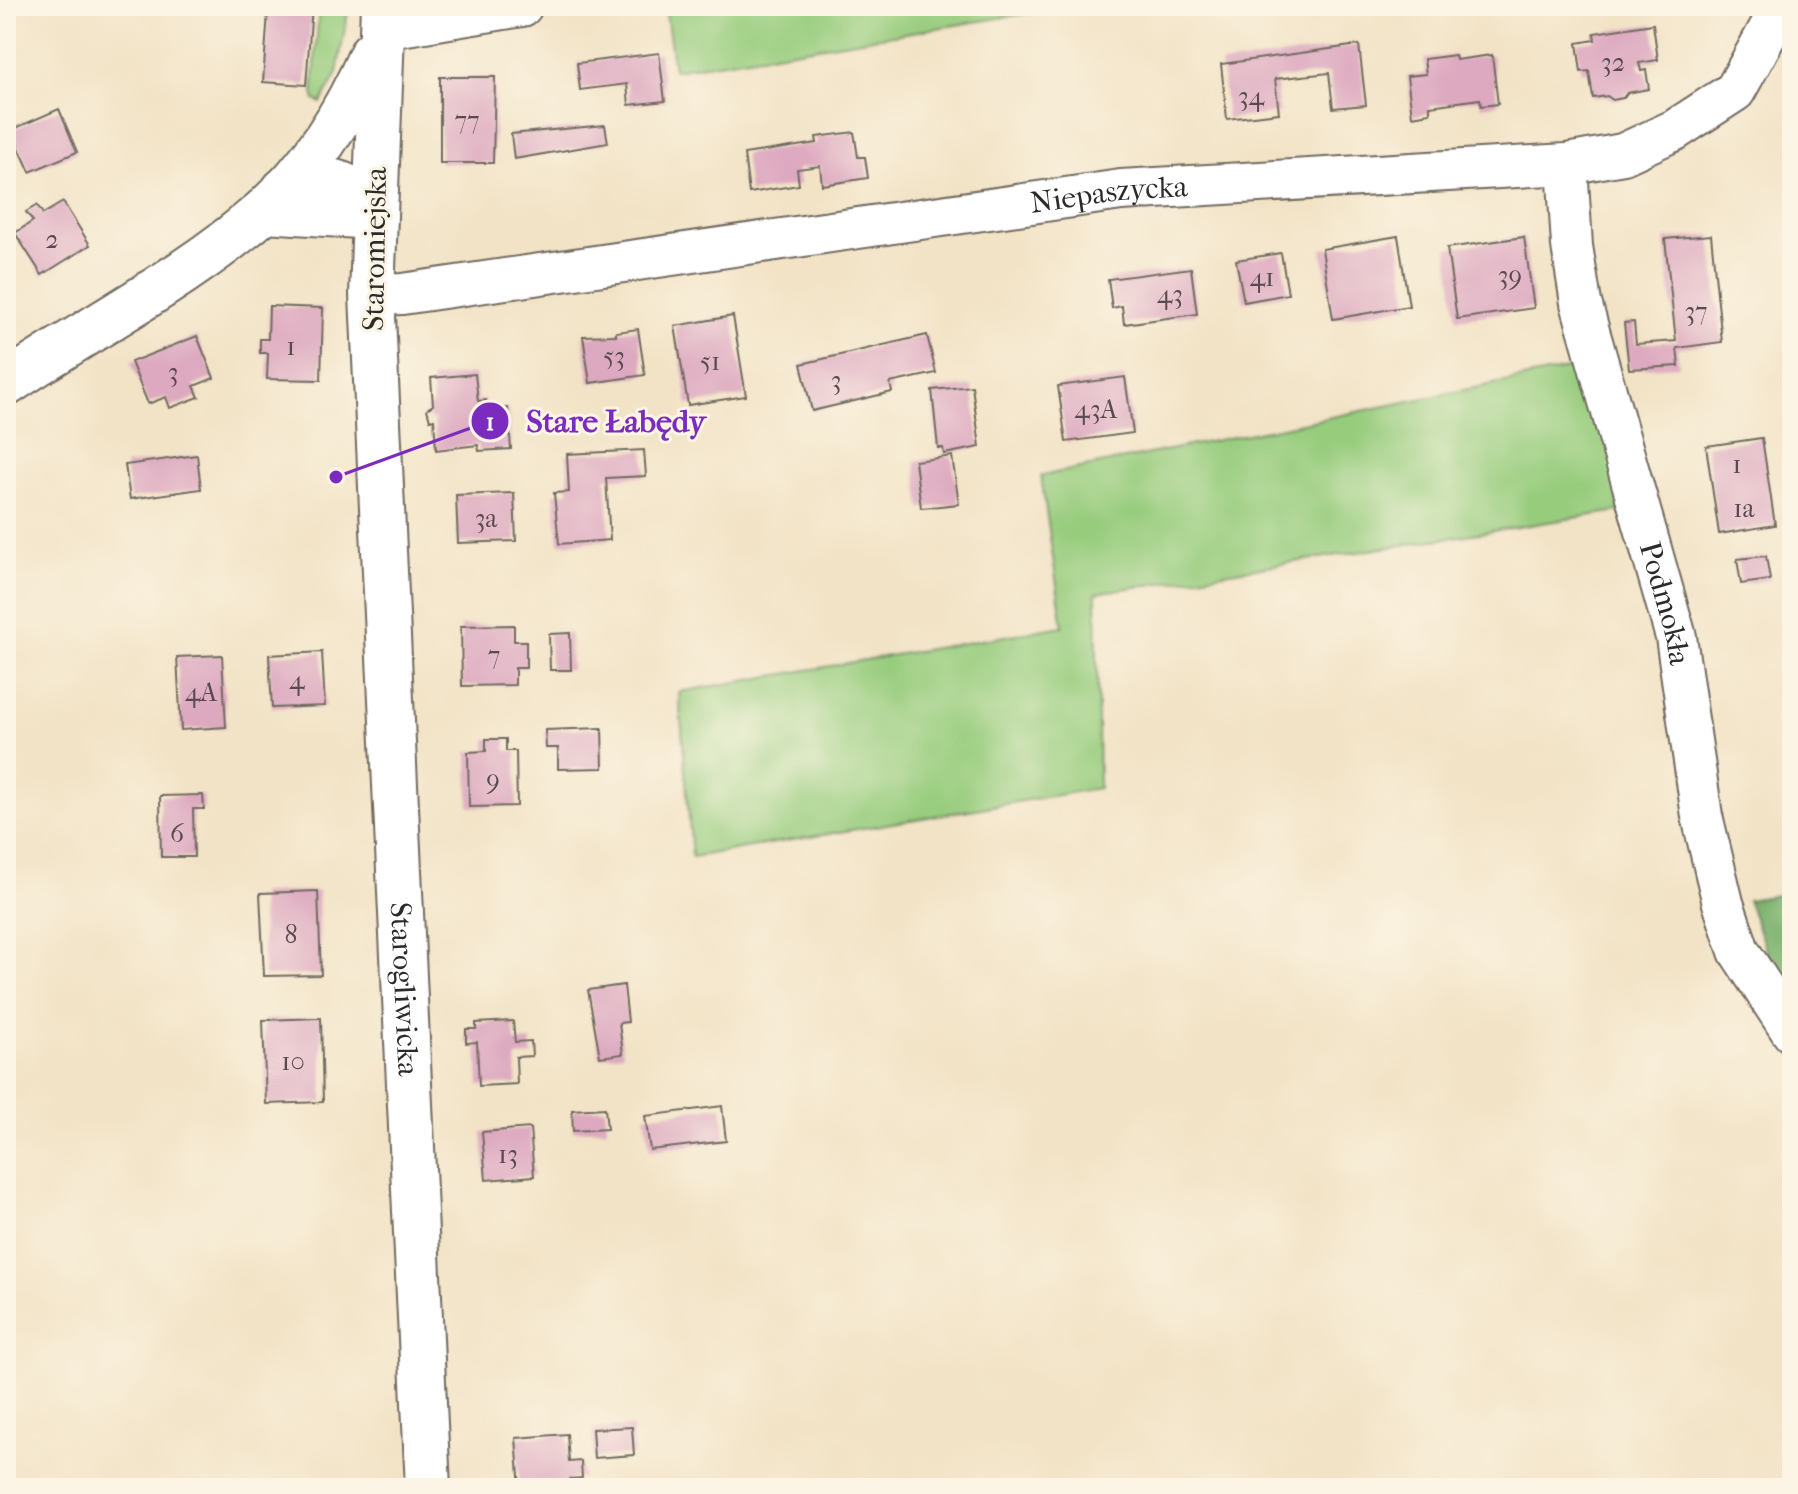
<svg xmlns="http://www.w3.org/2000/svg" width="1798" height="1494" viewBox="0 0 1798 1494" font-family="'IM FELL French Canon',serif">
<rect width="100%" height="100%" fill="#fcf5e5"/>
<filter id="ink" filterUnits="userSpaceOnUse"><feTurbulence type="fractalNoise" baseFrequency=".0125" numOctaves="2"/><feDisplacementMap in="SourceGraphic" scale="16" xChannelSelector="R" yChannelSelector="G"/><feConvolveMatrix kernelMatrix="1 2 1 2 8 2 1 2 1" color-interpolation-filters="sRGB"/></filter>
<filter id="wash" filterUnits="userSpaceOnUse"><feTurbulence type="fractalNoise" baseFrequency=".006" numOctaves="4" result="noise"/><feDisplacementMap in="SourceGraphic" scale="32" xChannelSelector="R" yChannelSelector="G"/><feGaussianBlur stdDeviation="1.8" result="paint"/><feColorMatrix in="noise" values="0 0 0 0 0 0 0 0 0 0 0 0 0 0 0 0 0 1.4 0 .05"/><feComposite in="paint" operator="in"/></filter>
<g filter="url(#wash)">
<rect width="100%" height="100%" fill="#f2e3c6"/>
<!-- green -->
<path fill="#97cc7d" stroke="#617c54" stroke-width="2" d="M 319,6 L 349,6 L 337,73 L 321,103 L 315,100 L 313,93 Z
M 665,6 L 1074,6 L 674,70 Z
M 1597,363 L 1638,508 L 1096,593 L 1099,788 L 692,857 L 679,692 L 1063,626 L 1041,476 Z"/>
<!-- forest -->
<path fill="#79b06c" stroke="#526e4c" stroke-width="2" d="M 1792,893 L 1792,998 L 1785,999 L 1747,900 Z"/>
<g id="blocks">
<!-- building -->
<path fill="#dda9c0" d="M 257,6 L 312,6 L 306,85 L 263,82 L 268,12 L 257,11 Z
M 1653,24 L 1658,60 L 1639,63 L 1641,71 L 1646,70 L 1649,89 L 1627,93 L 1623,98 L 1613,100 L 1607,96 L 1593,98 L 1589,71 L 1581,72 L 1577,43 L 1595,40 L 1594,33 Z
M 1359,45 L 1366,105 L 1333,108 L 1329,73 L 1275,79 L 1279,113 L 1227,119 L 1221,64 Z
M 659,53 L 665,101 L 629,105 L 627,84 L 580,90 L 577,63 Z
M 1455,55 L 1456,60 L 1492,55 L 1498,104 L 1481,106 L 1480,99 L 1430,106 L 1430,113 L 1412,116 L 1407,76 L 1426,74 L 1424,59 Z
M 440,77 L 495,77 L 493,163 L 440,163 Z
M 59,109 L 77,152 L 30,172 L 11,130 Z
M 605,125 L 608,143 L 514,159 L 511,134 Z
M 854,132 L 858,157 L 865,157 L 868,178 L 822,185 L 820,166 L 797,169 L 799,185 L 749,193 L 744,154 L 817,143 L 816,137 Z
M 63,202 L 90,245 L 42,275 L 15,233 L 33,221 L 26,212 L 37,205 L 43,214 Z
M 1711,235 L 1722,342 L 1677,348 L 1679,366 L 1629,369 L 1624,323 L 1634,322 L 1636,344 L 1676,341 L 1665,239 Z
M 1398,236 L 1409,306 L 1333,319 L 1322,249 Z
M 1524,237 L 1534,308 L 1457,319 L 1447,248 Z
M 1281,253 L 1288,294 L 1244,302 L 1236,260 Z
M 1191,268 L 1197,314 L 1124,324 L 1122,306 L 1112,308 L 1108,279 Z
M 269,306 L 323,308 L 321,380 L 267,379 L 268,353 L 260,353 L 260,339 L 268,339 Z
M 733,316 L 746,396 L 688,405 L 675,326 Z
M 638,329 L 645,375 L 590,383 L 583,336 L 616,335 L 616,332 Z
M 927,335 L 936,373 L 890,383 L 892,392 L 812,411 L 801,364 Z
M 197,336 L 214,378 L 194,386 L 199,397 L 170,408 L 166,397 L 148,404 L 131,362 Z
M 475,374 L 478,401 L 486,400 L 488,409 L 508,408 L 511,449 L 479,451 L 478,445 L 436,450 L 434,419 L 430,420 L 427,409 L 433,405 L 431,378 Z
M 1125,377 L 1133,433 L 1066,442 L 1058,386 Z
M 972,386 L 980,447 L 944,454 L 943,448 L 938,448 L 932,390 Z
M 1762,438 L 1775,525 L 1719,534 L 1706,446 Z
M 644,450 L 646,476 L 606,478 L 610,540 L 559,544 L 554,493 L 569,492 L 567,454 Z
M 197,455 L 201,489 L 130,499 L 125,465 Z
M 952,456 L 959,504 L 921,508 L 915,461 Z
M 514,493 L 516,541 L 458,543 L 456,495 Z
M 1766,556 L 1770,580 L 1741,584 L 1737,559 Z
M 514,625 L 514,641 L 526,641 L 526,668 L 515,668 L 515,685 L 462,686 L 461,626 Z
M 570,633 L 571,670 L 550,670 L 549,634 Z
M 322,652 L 325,706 L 272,708 L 269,655 Z
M 222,655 L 226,727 L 181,730 L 177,657 Z
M 602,728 L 603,768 L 558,769 L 558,748 L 546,748 L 545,730 Z
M 486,739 L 506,739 L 506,751 L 516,751 L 517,806 L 469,807 L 468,752 L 486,751 Z
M 203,795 L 204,809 L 193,809 L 194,857 L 161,857 L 160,796 Z
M 318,891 L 321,975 L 264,976 L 260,893 Z
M 624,985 L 628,1022 L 619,1023 L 623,1054 L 600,1057 L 588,990 Z
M 321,1018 L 323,1102 L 266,1104 L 263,1020 Z
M 513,1021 L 515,1042 L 531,1041 L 532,1056 L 516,1057 L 517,1084 L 479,1086 L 477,1042 L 466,1043 L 466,1029 L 476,1029 L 476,1023 Z
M 722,1106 L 726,1141 L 650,1150 L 645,1116 Z
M 605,1108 L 607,1129 L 573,1131 L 572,1110 Z
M 530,1128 L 534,1176 L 486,1180 L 482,1132 Z
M 632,1427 L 634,1455 L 594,1458 L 592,1429 Z
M 567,1434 L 569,1462 L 581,1461 L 582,1478 L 570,1479 L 571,1488 L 520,1488 L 516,1438 Z"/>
</g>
</g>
<g filter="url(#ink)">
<use href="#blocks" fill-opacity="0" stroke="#716b61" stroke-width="2"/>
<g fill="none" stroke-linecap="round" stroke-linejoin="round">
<defs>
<g id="street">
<path d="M 382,29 L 522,6"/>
<path id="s1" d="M 1567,164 L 1572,246 L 1581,303 L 1676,637 L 1702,816 L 1723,903 L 1739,951 L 1792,1032"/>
<path id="s2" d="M 372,295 L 402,294 L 1121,190 L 1567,164 L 1623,154 L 1675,130 L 1735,91 L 1782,6"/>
</g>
<g id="secondary">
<path id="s3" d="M 383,6 L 372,295 L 428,1488"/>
<path d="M 284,190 C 322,173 345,179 374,207"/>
<path d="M 265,210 L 374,217"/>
<path d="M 6,384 C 91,327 189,277 266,209 C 313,166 347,111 372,53"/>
</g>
</defs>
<!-- street casing -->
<use href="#street" stroke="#716b61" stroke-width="44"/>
<!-- secondary casing -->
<use href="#secondary" stroke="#716b61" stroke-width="48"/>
<!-- street -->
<use href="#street" stroke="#fff" stroke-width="40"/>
<!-- secondary -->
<use href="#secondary" stroke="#fff" stroke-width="44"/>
</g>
</g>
<g text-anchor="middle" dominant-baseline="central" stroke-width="6" stroke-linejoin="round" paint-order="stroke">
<!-- number labels -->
<g font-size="26" fill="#584a50">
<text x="1613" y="62">32</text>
<text x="1251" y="96">34</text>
<text x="467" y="120">77</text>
<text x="52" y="239">2</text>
<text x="1510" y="275">39</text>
<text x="1262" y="277">41</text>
<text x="1170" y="294">43</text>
<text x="1696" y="311">37</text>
<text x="291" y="346">1</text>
<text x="614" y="356">53</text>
<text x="710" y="361">51</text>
<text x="173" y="372">3</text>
<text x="836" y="380">3</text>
<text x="1096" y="409">43A</text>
<text x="1737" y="464">1</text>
<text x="1744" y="508">1a</text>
<text x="486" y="518">3a</text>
<text x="494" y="655">7</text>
<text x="297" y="680">4</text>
<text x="201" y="692">4A</text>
<text x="493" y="779">9</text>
<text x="177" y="833">6</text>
<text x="291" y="934">8</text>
<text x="293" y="1061">10</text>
<text x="508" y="1154">13</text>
</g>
<!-- street labels -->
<g font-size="30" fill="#2b2b2b" stroke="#fcf5e5">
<text stroke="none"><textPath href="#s2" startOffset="744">Niepaszycka</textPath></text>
<text transform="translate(375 249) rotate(-89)">Staromiejska</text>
<text stroke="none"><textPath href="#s1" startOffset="452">Podmokła</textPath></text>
<text stroke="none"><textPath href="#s3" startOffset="984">Starogliwicka</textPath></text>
</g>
</g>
<!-- callouts -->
<path fill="none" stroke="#7b2cbf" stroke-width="3" d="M336 477L490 421"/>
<g fill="#7b2cbf" stroke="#fcf5e5" stroke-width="3">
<circle cx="336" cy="477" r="8"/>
<circle cx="490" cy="421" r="20"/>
</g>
<g font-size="24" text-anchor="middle" font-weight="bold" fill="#fff">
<text x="490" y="430">1</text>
</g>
<g font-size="32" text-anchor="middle" font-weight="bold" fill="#7b2cbf" stroke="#fcf5e5" stroke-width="6" stroke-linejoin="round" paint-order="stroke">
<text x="616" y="432">Stare Łabędy</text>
</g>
<!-- margin -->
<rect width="1798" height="1494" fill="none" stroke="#fcf5e5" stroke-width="32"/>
</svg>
